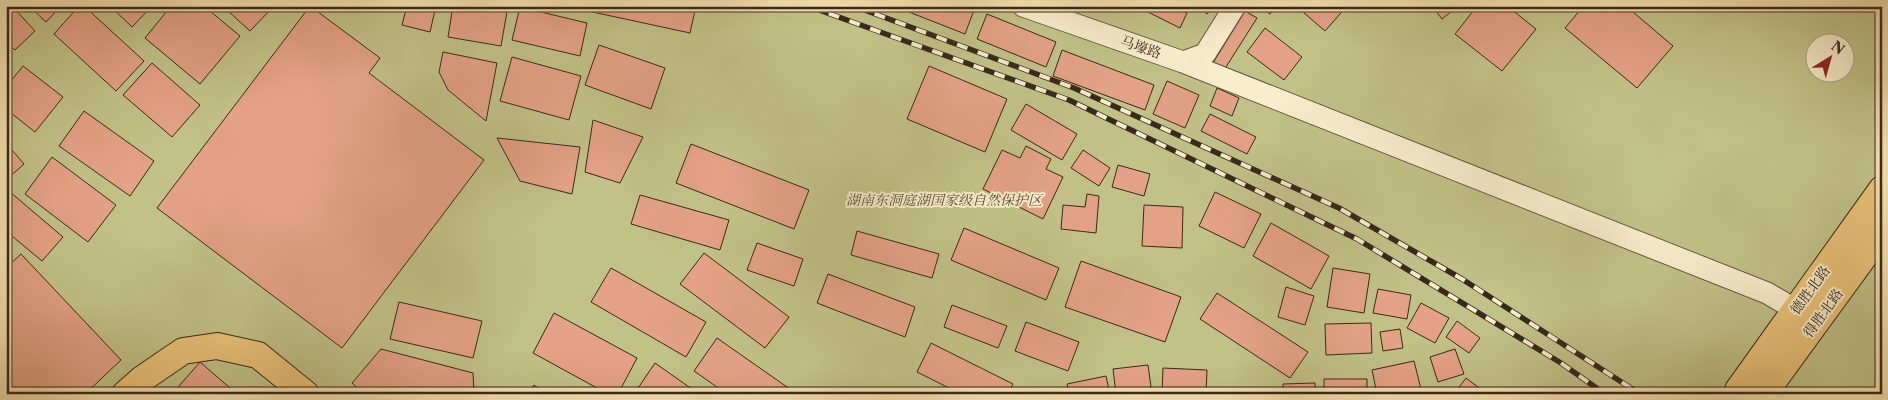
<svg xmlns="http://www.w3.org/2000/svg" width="1888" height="400" viewBox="0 0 1888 400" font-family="'Libre Caslon Text','Noto Serif SC',serif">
<rect width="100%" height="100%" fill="#f5e3b1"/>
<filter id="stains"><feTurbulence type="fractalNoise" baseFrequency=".004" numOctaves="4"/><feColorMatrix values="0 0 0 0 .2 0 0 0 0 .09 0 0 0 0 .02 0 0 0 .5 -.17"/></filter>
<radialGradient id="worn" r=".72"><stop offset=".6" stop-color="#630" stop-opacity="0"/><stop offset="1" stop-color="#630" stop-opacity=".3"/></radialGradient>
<!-- green -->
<path fill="#c1c288" stroke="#7c7652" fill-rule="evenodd" d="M 6,6 L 1882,6 L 1882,394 L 6,394 ZM 1816,42 L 1846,42 L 1846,72 L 1816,72 Z"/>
<!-- building -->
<path fill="#e3a285" stroke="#38291b" d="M 6,6 L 12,6 L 35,31 L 15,50 L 6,41 Z
M 29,6 L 61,6 L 46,22 Z
M 79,6 L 84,6 L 144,61 L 116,91 L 54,34 Z
M 110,6 L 152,6 L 132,27 Z
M 171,6 L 204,6 L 240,36 L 200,84 L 145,38 Z
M 233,6 L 274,6 L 250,31 L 228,11 Z
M 310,6 L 380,58 L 369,73 L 484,160 L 342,348 L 157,208 Z
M 407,6 L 436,6 L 430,32 L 402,25 Z
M 453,6 L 508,6 L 501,46 L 448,37 Z
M 589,6 L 696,6 L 690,33 L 588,11 Z
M 911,6 L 964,6 L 974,10 L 965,34 L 909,12 Z
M 1136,6 L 1172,6 L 1187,13 L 1180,28 Z
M 1198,6 L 1214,6 L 1207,14 Z
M 1259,6 L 1276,6 L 1270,14 Z
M 1296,6 L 1347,6 L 1325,31 Z
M 1432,6 L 1458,6 L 1442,19 Z
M 1477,6 L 1507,6 L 1536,29 L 1502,71 L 1455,34 Z
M 1578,6 L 1626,6 L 1673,46 L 1637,88 L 1565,28 L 1581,9 Z
M 520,7 L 587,23 L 580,56 L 512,40 Z
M 1245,11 L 1257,18 L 1219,78 L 1208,71 Z
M 987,14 L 1056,42 L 1046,67 L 977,39 Z
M 1265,28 L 1302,57 L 1284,80 L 1247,52 Z
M 599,45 L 665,68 L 651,109 L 585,85 Z
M 1062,50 L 1154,85 L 1145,110 L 1053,76 Z
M 443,52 L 497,63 L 486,121 L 448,90 L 439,72 Z
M 512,57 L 581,76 L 569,120 L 500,101 Z
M 152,63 L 200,105 L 172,137 L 123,95 Z
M 23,66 L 63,97 L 35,132 L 6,109 L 6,87 Z
M 929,66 L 1007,99 L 985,152 L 907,119 Z
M 1167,81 L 1199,95 L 1185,128 L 1153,114 Z
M 1217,88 L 1239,98 L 1232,116 L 1210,106 Z
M 1026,104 L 1077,134 L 1062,160 L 1011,130 Z
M 84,111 L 154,161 L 130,196 L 59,146 Z
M 1210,114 L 1256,137 L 1247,154 L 1201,131 Z
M 593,120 L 643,137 L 620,183 L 585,172 Z
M 497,138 L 580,147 L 572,194 L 520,181 Z
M 6,143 L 24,164 L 6,180 Z
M 691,144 L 809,190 L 794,229 L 676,183 Z
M 1026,146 L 1051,159 L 1046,169 L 1063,177 L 1043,219 L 983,189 L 1002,150 L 1020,158 Z
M 1083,150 L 1110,168 L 1099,186 L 1071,168 Z
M 52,157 L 116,205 L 88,242 L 25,194 Z
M 1118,165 L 1150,174 L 1144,196 L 1112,187 Z
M 10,192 L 63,237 L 42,261 L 6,231 L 6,196 Z
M 1215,192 L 1261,214 L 1244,248 L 1199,226 Z
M 1087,194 L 1099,196 L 1096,233 L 1061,229 L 1063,205 L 1085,207 Z
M 640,195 L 729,220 L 720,250 L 631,224 Z
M 1144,205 L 1183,207 L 1182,248 L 1142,246 Z
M 1271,223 L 1329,256 L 1311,289 L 1253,256 Z
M 964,228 L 1059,268 L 1046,300 L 951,260 Z
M 857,231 L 939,254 L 932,278 L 851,255 Z
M 757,243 L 803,259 L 794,286 L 747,270 Z
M 704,253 L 789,317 L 765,348 L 680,284 Z
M 21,254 L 121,360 L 85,394 L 6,394 L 6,268 Z
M 1081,261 L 1181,297 L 1165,342 L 1065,307 Z
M 611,268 L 706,322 L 686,357 L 591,302 Z
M 1333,268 L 1370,274 L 1364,313 L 1327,307 Z
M 828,274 L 915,307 L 905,337 L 817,303 Z
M 1286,287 L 1314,296 L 1305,325 L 1278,317 Z
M 1378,289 L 1411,295 L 1407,319 L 1373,313 Z
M 1217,293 L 1308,352 L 1290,378 L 1200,319 Z
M 399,302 L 482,321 L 473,358 L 390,339 Z
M 1421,303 L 1449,318 L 1435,343 L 1407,328 Z
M 952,305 L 1007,326 L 998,348 L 944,327 Z
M 554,313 L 637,358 L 618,394 L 608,394 L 533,353 Z
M 1457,321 L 1480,338 L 1469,353 L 1446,337 Z
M 1026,322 L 1079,342 L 1068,371 L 1015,351 Z
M 1371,323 L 1372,353 L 1326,355 L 1325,324 Z
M 1400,329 L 1403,348 L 1383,351 L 1380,332 Z
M 717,338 L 797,394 L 727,394 L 694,371 Z
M 931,343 L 1013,384 L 1008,394 L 961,394 L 917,372 Z
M 381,349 L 473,373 L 474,394 L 364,394 L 352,383 Z
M 1455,349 L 1464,374 L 1438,382 L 1430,357 Z
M 1414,361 L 1422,393 L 1377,394 L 1372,370 Z
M 200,362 L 237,394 L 172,394 Z
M 655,363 L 699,394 L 634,394 Z
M 1148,365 L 1152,394 L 1116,394 L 1113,369 Z
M 1163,368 L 1207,370 L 1206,394 L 1162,394 Z
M 1106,376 L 1110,394 L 1069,394 L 1067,384 Z
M 1466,378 L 1487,394 L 1454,394 Z
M 1324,379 L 1367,379 L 1367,394 L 1324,394 Z
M 1315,383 L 1315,394 L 1283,394 L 1283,384 Z
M 534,385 L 546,394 L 528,394 Z"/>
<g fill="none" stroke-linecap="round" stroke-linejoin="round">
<defs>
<path id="minor" d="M 1023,6 L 1183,62 L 1205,54 L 1235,6
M 1183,62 L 1767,293 L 1796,310"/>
<path id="major" d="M 1738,390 L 1882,189
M 125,394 L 142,379 L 183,351 L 217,346 L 258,355 L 306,394
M 1764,394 L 1882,232"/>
</defs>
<!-- minor casing -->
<use href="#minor" stroke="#675840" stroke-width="23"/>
<!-- major casing -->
<use href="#major" stroke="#38291b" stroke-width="28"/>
<!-- minor -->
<use href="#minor" stroke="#f8edcc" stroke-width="21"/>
<!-- major -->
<use href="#major" stroke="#eac278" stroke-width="26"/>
<defs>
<path id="rail" d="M 808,6 L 1069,100 L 1357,239 L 1561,363 L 1605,394
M 854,6 L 1074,88 L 1339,208 L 1462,279 L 1640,394"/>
</defs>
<!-- rail casing -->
<use href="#rail" stroke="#38291b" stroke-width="5.5"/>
<!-- rail -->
<use href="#rail" stroke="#f8edcc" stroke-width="4" stroke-dasharray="11" stroke-linecap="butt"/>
</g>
<g text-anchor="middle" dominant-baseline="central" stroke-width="4" stroke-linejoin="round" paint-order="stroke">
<!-- street labels -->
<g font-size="14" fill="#38291b" stroke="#f8edcc">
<text transform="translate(1141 47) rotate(19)">马壕路</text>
<text transform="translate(1810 290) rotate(-54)">德胜北路</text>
<text transform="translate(1823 313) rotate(-54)">得胜北路</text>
</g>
<!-- park labels -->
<g font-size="14" font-style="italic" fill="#5a4f36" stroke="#f8edcc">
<text x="944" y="200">湖南东洞庭湖国家级自然保护区</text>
</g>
</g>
<!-- margin -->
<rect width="1888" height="400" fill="none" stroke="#f5e3b1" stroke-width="25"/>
<rect x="8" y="8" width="1873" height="385" fill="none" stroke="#38291b" stroke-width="2.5"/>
<rect x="12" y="12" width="1863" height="375" fill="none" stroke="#38291b"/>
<!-- north arrow -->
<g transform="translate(1830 58) rotate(37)"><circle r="24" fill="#f8edcc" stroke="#ab9f85"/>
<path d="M0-4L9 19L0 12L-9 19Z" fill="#8f2418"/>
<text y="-8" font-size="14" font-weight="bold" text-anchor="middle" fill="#38291b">N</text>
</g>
<rect width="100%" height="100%" filter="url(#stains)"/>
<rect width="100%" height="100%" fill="url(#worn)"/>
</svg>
